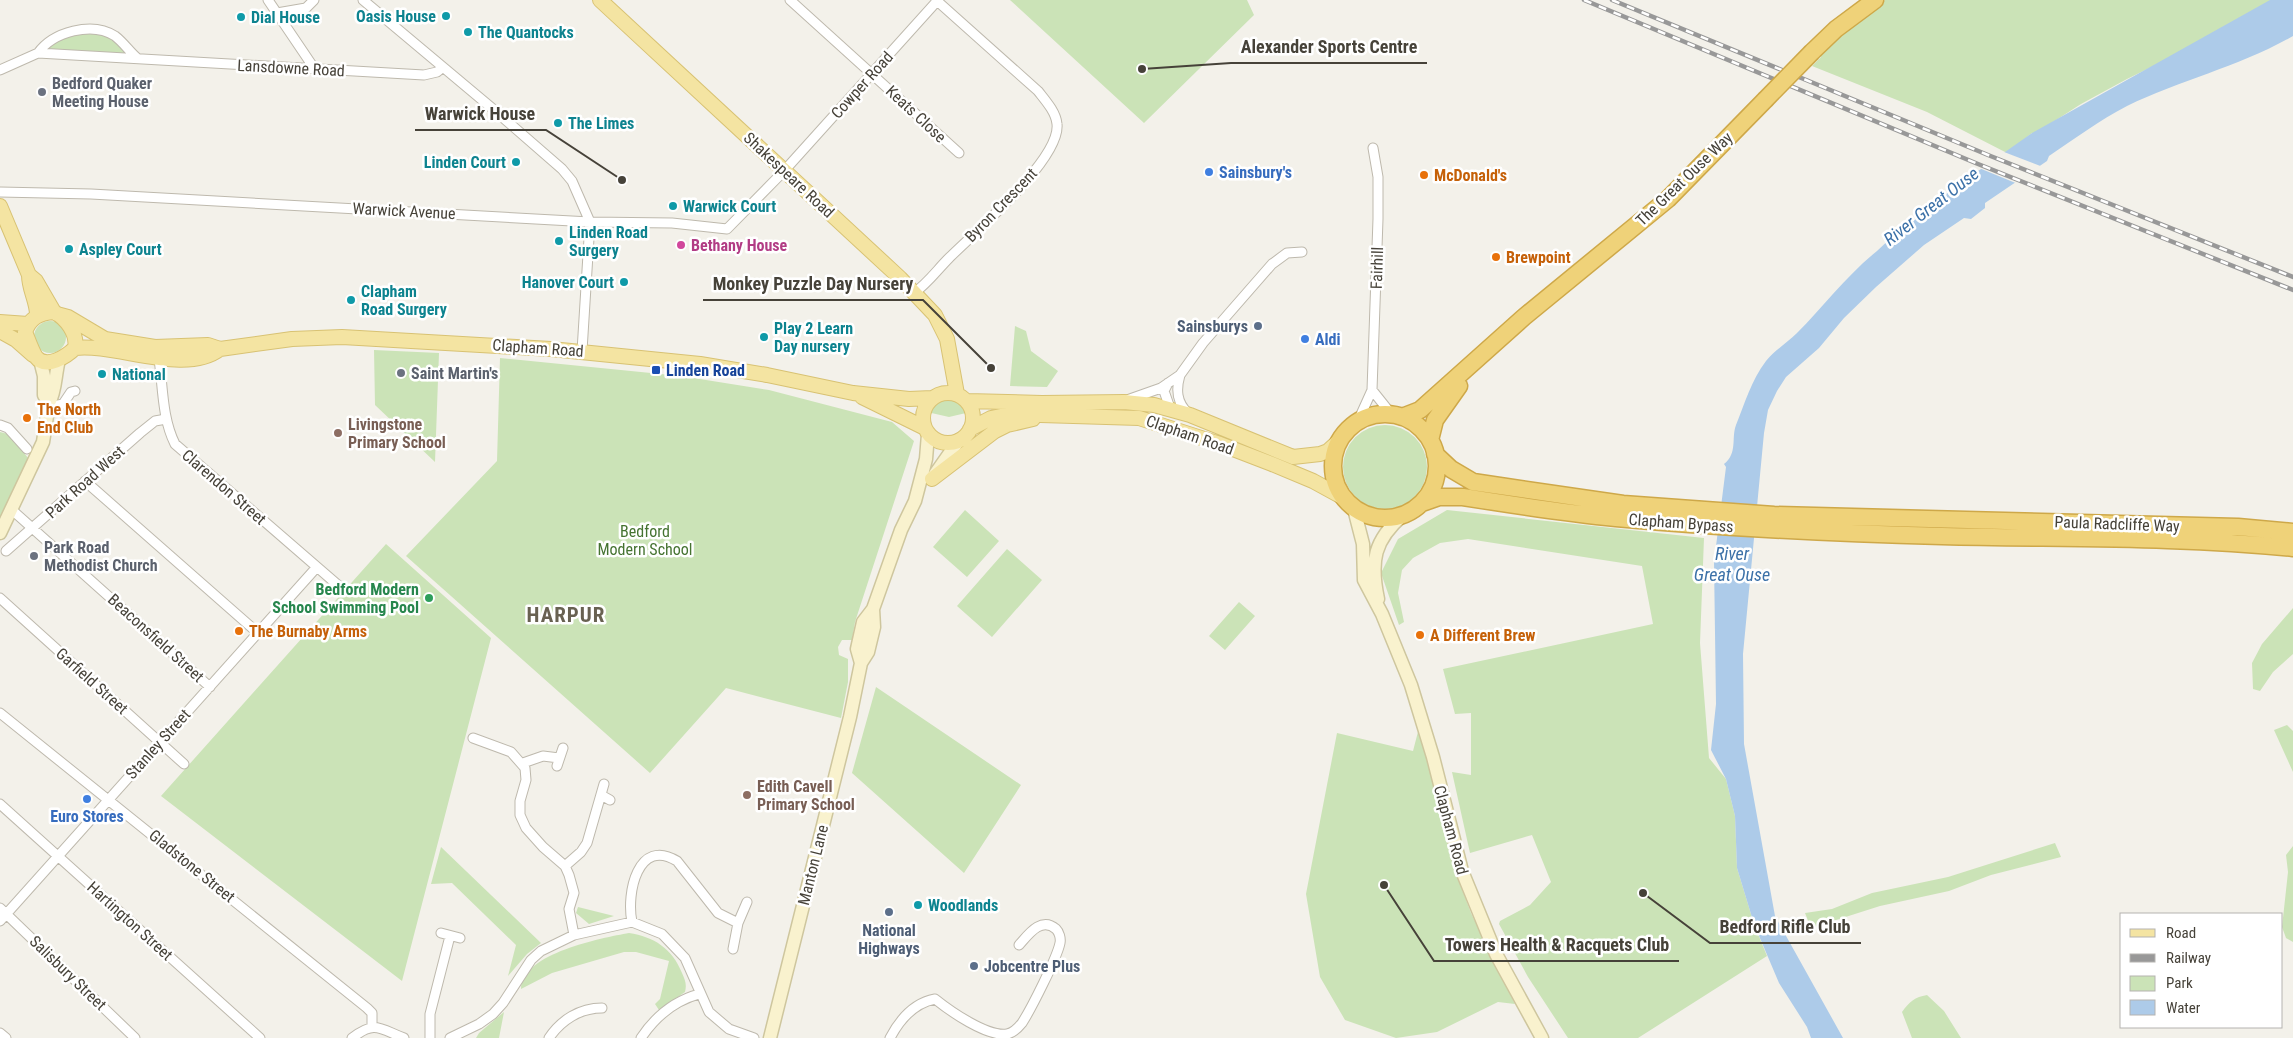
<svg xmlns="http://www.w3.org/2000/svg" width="2293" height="1038" viewBox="0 0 2293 1038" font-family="'Roboto Condensed',sans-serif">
<rect width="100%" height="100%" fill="#f3f1ea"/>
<!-- green -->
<path fill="#cbe3b7" d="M 1010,0 L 1247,0 L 1254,15 L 1144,123 Z
M 1885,0 L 2288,0 L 2127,79 L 2081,104 L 2036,133 L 2032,133 L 2007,153 L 1927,112 L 1812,66 L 1821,57 L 1818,55 Z
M 79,31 C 100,35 110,34 125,51 L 124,53 L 120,55 L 51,50 L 49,47 L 49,45 Z
M34 337a16 16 0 1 1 32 0a16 16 0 1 1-32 0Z
M 1015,326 L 1026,331 L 1031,351 L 1058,371 L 1047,387 L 1010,386 Z
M 374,350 L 439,353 L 435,462 L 375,405 Z
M 500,358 L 681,376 L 769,390 L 892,422 L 914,441 L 855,622 L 852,640 L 842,640 L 838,647 L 839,655 L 848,659 L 848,682 L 841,718 L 726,688 L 650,773 L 406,556 L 497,461 Z
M 944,398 C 955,398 963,402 966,413 L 949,417 L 927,412 L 932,403 Z
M1343 467a42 42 0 1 1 84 0a42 42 0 1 1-84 0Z
M 0,432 L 8,434 L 29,459 L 0,520 Z
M 965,510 L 999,541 L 967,577 L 933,547 Z
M 1447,510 L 1704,538 L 1700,643 L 1709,758 L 1726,779 L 1735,816 L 1737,868 L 1754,924 L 1767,956 L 1638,1038 L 1568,1038 L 1528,977 L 1499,924 L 1500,921 L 1530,905 L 1551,882 L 1532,835 L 1470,853 L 1452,772 L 1471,775 L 1471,713 L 1455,714 L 1443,669 L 1653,624 L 1642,566 L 1468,539 L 1440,543 L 1413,558 L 1402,570 L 1398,593 L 1404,622 L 1399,625 L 1381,573 L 1398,539 Z
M 386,544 L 491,638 L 402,981 L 161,796 Z
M 1007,549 L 1042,580 L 992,637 L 957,606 Z
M 1239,602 L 1255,616 L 1225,650 L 1209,636 Z
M 2293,608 L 2293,654 L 2273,672 L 2260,691 L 2253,689 L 2252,663 L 2262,644 Z
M 876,687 L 1021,785 L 964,873 L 852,773 Z
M 1420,724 L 1457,876 L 1471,913 L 1515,1004 L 1498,1002 L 1437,1032 L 1396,1038 L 1345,1020 L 1320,977 L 1306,894 L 1337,733 L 1413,751 Z
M 2287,725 L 2293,731 L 2293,772 L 2274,730 Z
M 2055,843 L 2061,857 L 1991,875 L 1949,891 L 1880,906 L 1811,928 L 1805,913 L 1832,909 L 1872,893 L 1948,877 Z
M 2293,846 L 2293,942 L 2286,938 L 2282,927 L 2288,872 L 2286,855 Z
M 441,847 L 541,943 L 527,954 L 508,976 L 516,945 L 452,883 L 431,884 Z
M 578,907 L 614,916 L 589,924 L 576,913 Z
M 629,933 C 654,937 672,948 682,973 C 685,980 687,984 685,992 L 659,1010 L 655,1004 L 660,999 L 669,961 L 636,952 L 624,952 L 552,973 L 521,989 C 522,953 602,938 629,933 Z
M 1927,995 L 1944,1011 L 1961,1038 L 1912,1038 L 1902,1012 C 1909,1002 1915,997 1927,995 Z
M 504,1012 L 499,1038 L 476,1038 L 479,1033 Z"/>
<!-- water -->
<path fill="#adcbe9" d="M 2270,0 L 2293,0 L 2293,36 C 2241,66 2181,80 2127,106 C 2100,120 2074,139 2049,156 L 2047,161 L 1985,203 L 1985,208 L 1971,219 L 1964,218 L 1924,245 L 1876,287 L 1844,318 L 1819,348 L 1786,377 L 1777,391 L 1768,410 L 1764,433 L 1743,654 L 1744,744 L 1775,916 L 1843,1038 L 1811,1038 L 1807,1027 L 1779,983 L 1754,924 L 1737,868 L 1735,816 L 1726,779 L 1711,750 L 1716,704 L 1714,562 L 1726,467 L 1724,464 C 1738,453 1731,438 1736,425 C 1745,403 1751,381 1766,361 C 1775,350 1787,343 1797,333 C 1824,306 1847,275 1877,251 C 1886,242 1896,234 1906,226 C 1921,215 1935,208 1947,193 L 2032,133 Z"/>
<!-- pier -->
<path fill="#f3f1ea" d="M 2004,152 L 2043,167 L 2018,184 L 1979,168 Z"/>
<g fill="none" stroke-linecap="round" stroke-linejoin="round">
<defs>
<path id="street" d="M 268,0 L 314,68
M 363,0 L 493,109 L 562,169 L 572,181 L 590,222 L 582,351
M 790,0 L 959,153
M 277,13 L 306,8 L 314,0
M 38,53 C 53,32 92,21 115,36 C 123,42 130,52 137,58
M 0,70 L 38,53 L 424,75 L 437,72 L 443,67
M 0,192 L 91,194 L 590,222 L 672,223 L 727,229 L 784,171 L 938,0
M 914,293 C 928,283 937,270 949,258 C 974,233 1061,159 1057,124 C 1056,112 1045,100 1038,91 L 936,0
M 159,359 C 163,387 162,418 175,444 L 339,586
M 1180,375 C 1176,389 1176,402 1188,413
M 1168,383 L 1164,391 L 1170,408
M 1372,390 L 1392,415
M 1127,400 L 1161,388 L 1180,375 L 1203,343 L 1272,264 L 1287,253 L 1302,252
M 49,407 L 63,404 L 71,392 L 75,391
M 1358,421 L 1372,390 L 1378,219 L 1378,177 L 1373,148
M 0,425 L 8,428 L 27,449
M 85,481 L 258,633
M 12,510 L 210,687
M 6,551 L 140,433 L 155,421 L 166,419
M 0,598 L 184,764
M 0,713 L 367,1008 L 372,1013 L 372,1026
M 473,738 L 511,752 L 525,768 L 526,780 L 520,801 L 520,815 L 526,828 L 543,847 L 565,866 L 569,875 L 574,893 L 569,909 L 574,935
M 523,763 L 543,756 L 559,758
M 557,766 L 563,748
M 601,795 L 610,800
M 0,804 L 260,1038
M 565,866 L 581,852 L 587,843 L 604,784
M 0,908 L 135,1038
M 0,921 L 316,568
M 632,922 C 626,893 638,837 677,861 L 718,913 L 738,923
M 441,933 L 460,938
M 733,949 L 738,923 L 747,902
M 0,1033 L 6,1038
M 352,1038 C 375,1020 380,1029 404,1038
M 430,1038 L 430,1014 L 450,936
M 450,1038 L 479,1024 L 493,1014 L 503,1003 L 531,960 L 541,951 L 574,935 L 632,922 L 662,934 L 685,958 L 709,1012 L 729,1029 L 754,1038
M 549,1038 C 561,1020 580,1008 602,1008
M 641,1038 C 655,1017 674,1001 699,994
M 890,1038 C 900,1019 914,1003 935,999 C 950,1011 987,1037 1007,1034 C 1013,1033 1018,1028 1022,1023 C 1031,1009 1057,958 1060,943 C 1061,938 1059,932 1056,929 C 1041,916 1028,935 1019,945"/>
<path id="secondary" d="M 49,403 C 56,391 55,374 59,360
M 933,477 L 959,440
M 1354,509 L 1363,544 L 1364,580 L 1382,614 L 1411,685 L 1433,757 L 1462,871 L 1496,954 L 1542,1038
M 0,533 L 43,442 L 49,403 L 44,395 L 44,376 L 40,360
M 1378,599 C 1370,561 1374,540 1403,515
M 861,663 L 857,649 L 863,622 L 873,609 L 901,530 L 915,501 L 926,459 L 928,434
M 770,1038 L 850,717 L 861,663 L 868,652 L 874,627 L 873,609"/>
<path id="primary" d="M 600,0 L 900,278 L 935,315 L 947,339 L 957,394
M 0,206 L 29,275 C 29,290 37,301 37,315
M 30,276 L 36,281 L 54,312
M 54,312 C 66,318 78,334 75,348 C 67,356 46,370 36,357 C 32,351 28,339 25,332 C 30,318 39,313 54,312 Z
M 57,314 L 68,317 L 105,339 L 155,347 L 208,345 L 220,349 L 292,339 L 342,337 L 551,349 L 700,364 L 767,375 L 853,393 L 909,399 L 932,398
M 0,322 L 28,324
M 0,331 L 16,340 L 33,355
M 75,348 C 116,343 185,376 220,349
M923 418a25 25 0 1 1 50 0a25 25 0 1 1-50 0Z
M 862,397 L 925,428
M 967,401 L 1042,403 L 1124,402 L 1154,405 L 1190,415 L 1293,457 L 1320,454 L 1328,451 L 1340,440
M 970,429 L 991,418 L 1010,414 L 1139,418 L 1220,444 L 1272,464 L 1313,481 L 1344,498
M 932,479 L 995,431 L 1007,425 L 1033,419"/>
<path id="highway" d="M 1812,52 L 1836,29 L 1875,0
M1333 466a52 52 0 1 1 104 0a52 52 0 1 1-104 0Z
M 1402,417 L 1420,410 L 1524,317 L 1668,199 L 1765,100
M 1430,440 L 1435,420 L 1459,386
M 1435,454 L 1451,469 L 1473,482 L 1623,504 L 1774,515 L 2238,527 L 2293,532
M 1422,503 L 1439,497 L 1463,497 C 1513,505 1565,513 1616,518 C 1724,528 1833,533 1942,536 C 2059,539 2176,536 2293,548"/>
</defs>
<!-- street casing -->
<use href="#street" stroke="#beb9ad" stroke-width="11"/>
<!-- secondary casing -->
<use href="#secondary" stroke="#cec69e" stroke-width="15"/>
<!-- primary casing -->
<use href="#primary" stroke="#d8c273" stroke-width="16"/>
<!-- highway casing -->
<use href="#highway" stroke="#cea849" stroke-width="19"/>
<!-- street -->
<use href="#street" stroke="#fff" stroke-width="9"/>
<!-- secondary -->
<use href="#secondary" stroke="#f9f2ce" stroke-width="12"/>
<!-- primary -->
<use href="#primary" stroke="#f4e4a2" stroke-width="14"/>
<!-- highway -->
<use href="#highway" stroke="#efd279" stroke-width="16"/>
<defs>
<path id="rail" d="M 1584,0 L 1978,164 L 2293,290
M 1612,0 L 1988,155 L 2293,277"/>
</defs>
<!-- rail casing -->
<use href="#rail" stroke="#989898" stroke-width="4.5"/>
<!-- rail -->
<use href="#rail" stroke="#fff" stroke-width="2.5" stroke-dasharray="8" stroke-linecap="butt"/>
<defs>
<path id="highway-bridge" d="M 1765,100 L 1812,52"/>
</defs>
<!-- highway-bridge casing -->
<use href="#highway-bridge" stroke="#cea849" stroke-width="19" stroke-linecap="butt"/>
<!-- highway-bridge -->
<use href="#highway-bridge" stroke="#efd279" stroke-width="16"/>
</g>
<!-- markers -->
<g fill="#0f9aa8" stroke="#fff" stroke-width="2">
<circle cx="446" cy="16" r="5"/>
<circle cx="241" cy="17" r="5"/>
<circle cx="468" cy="32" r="5"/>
<circle cx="558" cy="123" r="5"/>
<circle cx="516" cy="162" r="5"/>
<circle cx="673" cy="206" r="5"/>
<circle cx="559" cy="241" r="5"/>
<circle cx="69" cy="249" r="5"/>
<circle cx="624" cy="282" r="5"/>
<circle cx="351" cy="300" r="5"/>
<circle cx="764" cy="337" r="5"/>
<circle cx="102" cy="374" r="5"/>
<circle cx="918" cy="905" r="5"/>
</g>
<g fill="#6b7280" stroke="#fff" stroke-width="2">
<circle cx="42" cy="92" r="5"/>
<circle cx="401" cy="373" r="5"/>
<circle cx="34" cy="556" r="5"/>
</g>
<g fill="#3f7fe0" stroke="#fff" stroke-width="2">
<circle cx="1209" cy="172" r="5"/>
<circle cx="1305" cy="339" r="5"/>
<circle cx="87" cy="799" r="5"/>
</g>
<g fill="#e8710a" stroke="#fff" stroke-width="2">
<circle cx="1424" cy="175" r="5"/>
<circle cx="1496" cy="257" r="5"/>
<circle cx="27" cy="418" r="5"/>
<circle cx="239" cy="631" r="5"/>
<circle cx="1420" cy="635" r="5"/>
</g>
<circle fill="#d1479c" stroke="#fff" stroke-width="2" cx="681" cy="245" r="5"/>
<g fill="#5c6f8a" stroke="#fff" stroke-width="2">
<circle cx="1258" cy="326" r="5"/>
<circle cx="889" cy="912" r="5"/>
<circle cx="974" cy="966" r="5"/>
</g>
<rect fill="#1a4fb4" stroke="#fff" stroke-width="2" x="651" y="365" width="10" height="10" rx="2.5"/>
<g fill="#8d6e63" stroke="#fff" stroke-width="2">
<circle cx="338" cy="433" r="5"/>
<circle cx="747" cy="795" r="5"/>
</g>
<circle fill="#2e9e5b" stroke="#fff" stroke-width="2" cx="429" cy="598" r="5"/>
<g text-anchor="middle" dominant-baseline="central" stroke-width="5" stroke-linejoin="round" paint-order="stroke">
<!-- culture labels -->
<g font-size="16" font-weight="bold" fill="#0d838f" stroke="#fff" text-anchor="start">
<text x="436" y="16" text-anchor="end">Oasis House</text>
<text x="251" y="17">Dial House</text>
<text x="478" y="32">The Quantocks</text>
<text x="568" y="123">The Limes</text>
<text x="506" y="162" text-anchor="end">Linden Court</text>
<text x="683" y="206">Warwick Court</text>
<text x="569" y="232">Linden Road<tspan x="569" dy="18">Surgery</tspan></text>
<text x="79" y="249">Aspley Court</text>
<text x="614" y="282" text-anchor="end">Hanover Court</text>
<text x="361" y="291">Clapham<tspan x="361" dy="18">Road Surgery</tspan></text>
<text x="774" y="328">Play 2 Learn<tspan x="774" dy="18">Day nursery</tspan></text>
<text x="112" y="374">National</text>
<text x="928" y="905">Woodlands</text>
</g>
<!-- street labels -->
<g font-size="16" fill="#464239" stroke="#fff">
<text transform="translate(291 68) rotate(3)">Lansdowne Road</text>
<text transform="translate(862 85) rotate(-48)">Cowper Road</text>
<text transform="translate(916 114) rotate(43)">Keats Close</text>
<text transform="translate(789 175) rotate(43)">Shakespeare Road</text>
<text transform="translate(1684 179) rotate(-44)">The Great Ouse Way</text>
<text transform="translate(1001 205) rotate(-46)">Byron Crescent</text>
<text transform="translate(404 211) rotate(3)">Warwick Avenue</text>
<text transform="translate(1377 268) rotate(-88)">Fairhill</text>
<text transform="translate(538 348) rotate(4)">Clapham Road</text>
<text transform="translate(1190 435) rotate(19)">Clapham Road</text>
<text transform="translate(85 482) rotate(-42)">Park Road West</text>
<text transform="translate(224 487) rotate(41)">Clarendon Street</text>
<text transform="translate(1681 523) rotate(4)">Clapham Bypass</text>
<text transform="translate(2117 524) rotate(2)">Paula Radcliffe Way</text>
<text transform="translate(156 638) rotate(42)">Beaconsfield Street</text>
<text transform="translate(92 681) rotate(42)">Garfield Street</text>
<text transform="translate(158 744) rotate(-48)">Stanley Street</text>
<text transform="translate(1451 830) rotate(75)">Clapham Road</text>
<text transform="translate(813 865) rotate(-76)">Manton Lane</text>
<text transform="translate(192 866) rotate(39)">Gladstone Street</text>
<text transform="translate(130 921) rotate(42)">Hartington Street</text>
<text transform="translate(68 973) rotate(44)">Salisbury Street</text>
</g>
<!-- worship labels -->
<g font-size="16" font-weight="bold" fill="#5b616d" stroke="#fff" text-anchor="start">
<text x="52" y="83">Bedford Quaker<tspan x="52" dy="18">Meeting House</tspan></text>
<text x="411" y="373">Saint Martin's</text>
<text x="44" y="547">Park Road<tspan x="44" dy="18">Methodist Church</tspan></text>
</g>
<!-- shop labels -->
<g font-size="16" font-weight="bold" fill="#366cbe" stroke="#fff" text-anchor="start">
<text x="1219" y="172">Sainsbury's</text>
<text x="1315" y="339">Aldi</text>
<text x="87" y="816" text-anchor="middle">Euro Stores</text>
</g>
<!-- food labels -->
<g font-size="16" font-weight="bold" fill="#c56008" stroke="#fff" text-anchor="start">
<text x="1434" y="175">McDonald's</text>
<text x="1506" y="257">Brewpoint</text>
<text x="37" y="409">The North<tspan x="37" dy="18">End Club</tspan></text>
<text x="249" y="631">The Burnaby Arms</text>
<text x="1430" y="635">A Different Brew</text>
</g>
<!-- hotel labels -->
<g font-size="16" font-weight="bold" fill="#b23c85" stroke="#fff" text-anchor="start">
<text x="691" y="245">Bethany House</text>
</g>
<!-- service labels -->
<g font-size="16" font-weight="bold" fill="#4e5e75" stroke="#fff" text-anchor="end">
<text x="1248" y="326">Sainsburys</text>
<text x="889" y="930" text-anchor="middle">National<tspan x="889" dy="18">Highways</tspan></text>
<text x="984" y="966" text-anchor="start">Jobcentre Plus</text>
</g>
<!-- transit labels -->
<g font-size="16" font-weight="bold" fill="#164399" stroke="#fff" text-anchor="start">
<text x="666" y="370">Linden Road</text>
</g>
<!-- education labels -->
<g font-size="16" font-weight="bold" fill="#785e54" stroke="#fff" text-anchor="start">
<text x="348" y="424">Livingstone<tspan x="348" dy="18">Primary School</tspan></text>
<text x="757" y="786">Edith Cavell<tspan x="757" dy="18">Primary School</tspan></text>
</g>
<!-- park labels -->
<g font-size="16" fill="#457331" stroke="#fff">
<text x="645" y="531">Bedford<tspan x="645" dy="18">Modern School</tspan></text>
</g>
<!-- leisure labels -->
<g font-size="16" font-weight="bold" fill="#27864d" stroke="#fff" text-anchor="end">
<text x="419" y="589">Bedford Modern<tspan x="419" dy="18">School Swimming Pool</tspan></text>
</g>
<!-- water labels -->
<g font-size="18" font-style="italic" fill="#3c71a8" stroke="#fff">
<text transform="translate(1931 206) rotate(-38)">River Great Ouse</text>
<text x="1732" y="553">River<tspan x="1732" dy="21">Great Ouse</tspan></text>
</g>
<!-- district labels -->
<g font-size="21" font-weight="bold" letter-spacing="1" fill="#686151" stroke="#fff">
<text x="566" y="615">HARPUR</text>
</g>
</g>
<!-- callouts -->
<path fill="none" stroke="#464239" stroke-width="2" d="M1142 69L1231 63H1427M622 180L546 130H415M991 368L923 300H703M1643 893L1710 943H1861M1384 885L1434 961H1679"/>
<g fill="#464239" stroke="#fff" stroke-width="2">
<circle cx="1142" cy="69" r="5"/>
<circle cx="622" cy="180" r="5"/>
<circle cx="991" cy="368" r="5"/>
<circle cx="1643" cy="893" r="5"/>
<circle cx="1384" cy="885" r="5"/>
</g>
<g font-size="18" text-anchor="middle" font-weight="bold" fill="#464239" stroke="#fff" stroke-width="5" stroke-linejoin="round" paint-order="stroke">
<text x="1329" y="53">Alexander Sports Centre</text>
<text x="480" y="120">Warwick House</text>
<text x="813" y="290">Monkey Puzzle Day Nursery</text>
<text x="1785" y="933">Bedford Rifle Club</text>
<text x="1557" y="951">Towers Health &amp; Racquets Club</text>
</g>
<!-- legend -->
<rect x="2120" y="913" width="162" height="115" fill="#ffffff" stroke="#b5b3b0"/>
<rect x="2130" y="929" width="25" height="8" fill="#f4e4a2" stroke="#b5b3b0"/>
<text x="2166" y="938" font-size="15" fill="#464239">Road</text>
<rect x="2130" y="954" width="25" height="8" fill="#989898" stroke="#b5b3b0"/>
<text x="2166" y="963" font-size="15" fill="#464239">Railway</text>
<rect x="2130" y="976" width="25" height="15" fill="#cbe3b7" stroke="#b5b3b0"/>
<text x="2166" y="988" font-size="15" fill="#464239">Park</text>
<rect x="2130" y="1000" width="25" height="15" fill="#adcbe9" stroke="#b5b3b0"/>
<text x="2166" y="1013" font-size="15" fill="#464239">Water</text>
</svg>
